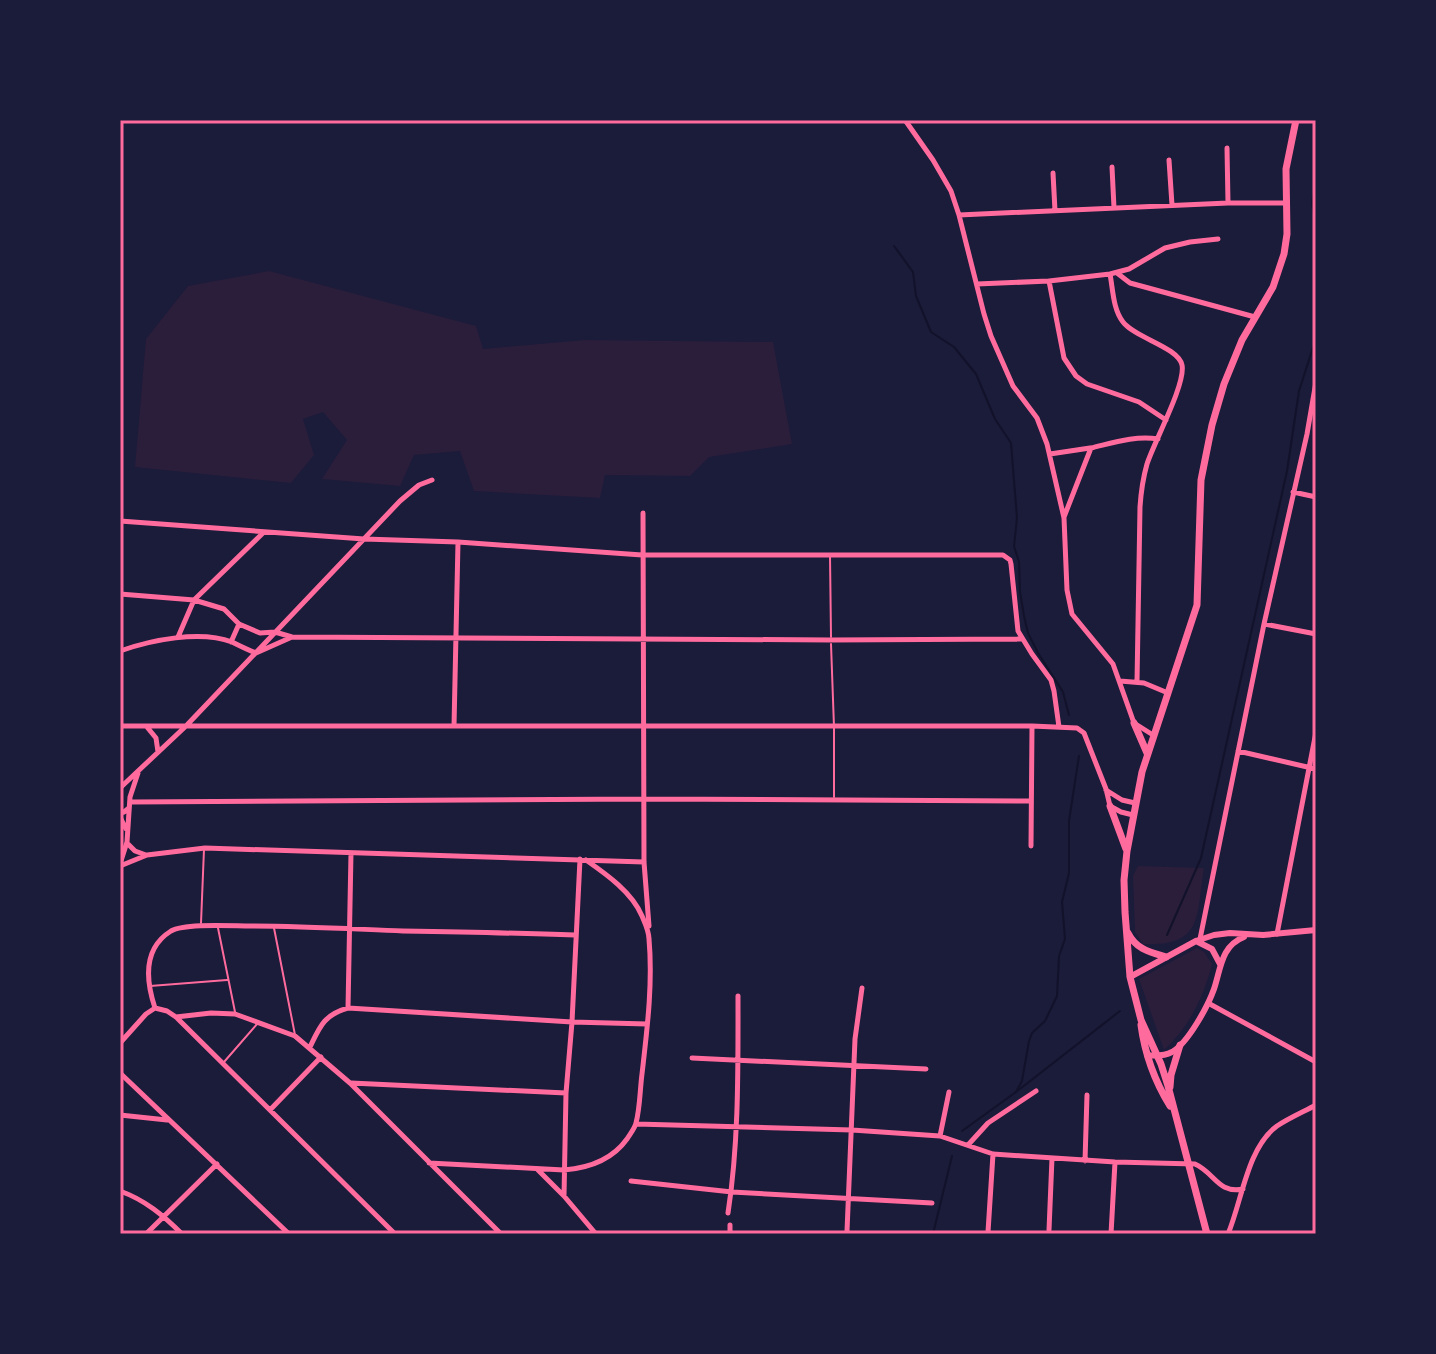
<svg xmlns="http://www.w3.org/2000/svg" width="1436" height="1354" viewBox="0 0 1436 1354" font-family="Raleway,sans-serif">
<rect width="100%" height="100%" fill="#1b1b3a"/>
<!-- green -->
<path fill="#2a1e3b" d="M 269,271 L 476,326 L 483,349 L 585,340 L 773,342 L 792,444 L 709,457 L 690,476 L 605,475 L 600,498 L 474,491 L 460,451 L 414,455 L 400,486 L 322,479 L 347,440 L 323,412 L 303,419 L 314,455 L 291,483 L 135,467 L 146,339 L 188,286 Z
M 1138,866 L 1204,868 C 1196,916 1204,947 1143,944 L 1135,932 L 1133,876 Z
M 1197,948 L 1204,952 L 1212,964 C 1204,997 1189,1027 1164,1050 L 1139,979 Z"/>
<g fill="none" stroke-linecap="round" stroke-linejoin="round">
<!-- stream -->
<path stroke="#12122b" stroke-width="2" d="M 1316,186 C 1312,196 1311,208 1316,218
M 894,246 L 913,272 L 916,296 L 931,332 L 954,347 L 976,374 L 995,419 L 1011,443 L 1017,518 L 1014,546 L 1019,562 L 1020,592 L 1024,616 L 1028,633 L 1038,653 L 1063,692 L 1069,715
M 1167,935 L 1201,858 L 1287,471 L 1299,391 L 1316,338
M 1016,1092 L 1022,1081 L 1029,1041 L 1032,1033 L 1045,1021 L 1057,996 L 1059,956 L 1065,939 L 1062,902 L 1069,873 L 1069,821 L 1079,756
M 962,1131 L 1016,1092 L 1120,1011
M 933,1234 L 952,1156"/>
<!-- service -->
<path stroke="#ff6b9d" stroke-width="2" d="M 830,556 L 831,637
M 831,644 L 834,727 L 834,797
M 201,923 L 204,849
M 218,928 L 235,1012
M 274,928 L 295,1035
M 150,986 L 227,980
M 224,1062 L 257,1024"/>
<!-- minor -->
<path stroke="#ff6b9d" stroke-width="5" d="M 905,120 L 933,160 L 951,191 L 959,215 L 984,314 L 991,336 L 1013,386 L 1037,418 L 1047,444 L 1064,518 L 1067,590 L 1072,614 L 1113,664 L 1134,723 L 1153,735
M 1227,148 L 1228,203
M 1169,160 L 1172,205
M 1112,167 L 1114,208
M 1053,173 L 1055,211
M 959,215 L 1228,203 L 1286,203
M 1117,273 L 1130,283 L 1255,317
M 1110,274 C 1113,290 1113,309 1123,322 C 1135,338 1178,347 1182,365 C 1186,384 1154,442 1147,464 C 1143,478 1141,492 1140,507 L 1137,682
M 1049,281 L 1064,358 L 1076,376 L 1087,384 L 1139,402 L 1166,420
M 977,284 L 1049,281 L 1110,274 L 1129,269 L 1165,248 L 1190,242 L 1218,239
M 1050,454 L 1090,448
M 1293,492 L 1316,497
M 643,513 L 644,862 L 649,926
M 1064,517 L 1091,448 C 1112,443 1136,435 1158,439
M 120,521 L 364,539 L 458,542 L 642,555 L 1003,555 L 1010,560 L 1011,564 L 1018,631 L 1032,654 L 1051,680 L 1054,691 L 1059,727
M 120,594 L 194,600 L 224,609 L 239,624 L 231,642
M 239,624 L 260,633 L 275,632 L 292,637 L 831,640 L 1021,639
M 1264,624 L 1316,634
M 178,637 L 194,600 L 264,532
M 120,651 C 151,640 200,630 232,642 C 240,646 248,650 256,653 L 292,637
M 1120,681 L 1144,683 L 1168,693
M 120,726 L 1032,726 L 1077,728 L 1084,733 L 1106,789 L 1110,806 L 1121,812 L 1133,815
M 454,726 L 458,542
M 147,727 L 156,738 L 158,752
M 1238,751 L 1316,769
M 120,788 L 186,726 L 400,501 L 419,485 L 432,480
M 1106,790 L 1122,800 L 1135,803
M 131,802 L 644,799 L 1030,801
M 120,813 L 124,812 L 129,808
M 120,817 L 126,829
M 128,844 L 135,851 L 146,855
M 1031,846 L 1032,727
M 120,864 L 127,842 L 130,797 L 138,773
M 120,866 L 147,855 L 205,848 L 644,862
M 1277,934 L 1316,732
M 1200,939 L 1264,624 L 1307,434 L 1316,382
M 1208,1003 L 1316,1062
M 348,1008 L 351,853
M 176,1017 L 211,1013 L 235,1014 L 295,1036 L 350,1083 L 501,1234
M 120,1043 L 146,1014 L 155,1008
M 310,1047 C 320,1026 324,1015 348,1008 L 572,1022 L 647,1024
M 692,1058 L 926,1069
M 120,1073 L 289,1234
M 351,1083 L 566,1093
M 270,1110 L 321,1057
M 120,1115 L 167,1120
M 636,1124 L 852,1130 L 940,1136 L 993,1154 L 1115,1162 L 1195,1164 C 1215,1173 1218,1194 1243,1189
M 940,1136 L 949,1092
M 968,1145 L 988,1123 L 1036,1091
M 1085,1161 L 1087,1095
M 429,1163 L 564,1170 C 589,1168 612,1160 627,1139 C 630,1134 635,1128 636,1123 C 640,1108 640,1089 642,1074 C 647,1030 653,984 649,939 C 649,931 645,923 642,916 C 632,892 606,874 586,860
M 538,1170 L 564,1196 L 596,1234
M 631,1181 L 732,1192 L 932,1203
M 120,1191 C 145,1200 163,1215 182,1234
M 564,1196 L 566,1093 L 572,1022 L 580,859
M 728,1213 C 739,1142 738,1068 738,996
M 1049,1230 L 1052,1158
M 847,1231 L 855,1039 L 862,988
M 988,1232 L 993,1154
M 146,1234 L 217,1164
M 395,1234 L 176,1017 L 167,1011 L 155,1008 C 146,981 142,949 171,931 C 185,923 232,926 250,926 C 301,926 352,929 403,931 C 461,932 518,933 575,935
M 730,1234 L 730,1225
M 1111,1234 L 1115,1162
M 1228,1234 C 1242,1201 1247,1148 1277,1126 C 1289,1118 1303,1112 1316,1105"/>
<!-- tertiary -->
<path stroke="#ff6b9d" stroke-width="6" d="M 1196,941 L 1212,949 L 1220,964
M 1130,977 L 1196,941 L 1214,935 L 1230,933 L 1263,935 L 1316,930
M 1147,1055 C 1155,1056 1164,1056 1172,1052 C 1188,1043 1208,1006 1214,989 C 1221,968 1221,946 1244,937"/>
<!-- secondary -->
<path stroke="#ff6b9d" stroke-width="7" d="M 1134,723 L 1147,753
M 1110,806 L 1126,849
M 1128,933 C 1136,949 1149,952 1166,957
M 1141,1025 C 1145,1055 1154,1080 1170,1106
M 1170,1087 L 1171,1075 L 1180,1045
M 1207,1234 L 1168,1086 L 1161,1064 L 1141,1020 L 1130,977 L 1125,912 L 1124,880 L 1127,851 L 1142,772 L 1197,605 L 1201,480 L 1212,425 L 1224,384 L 1242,340 L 1273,287 L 1284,254 L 1287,234 L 1286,169 L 1296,120"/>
</g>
<!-- border -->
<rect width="1436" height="1354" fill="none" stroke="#1b1b3a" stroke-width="244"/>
<rect x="122" y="122" width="1192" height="1110" fill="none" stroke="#ff6b9d" stroke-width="3"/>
</svg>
